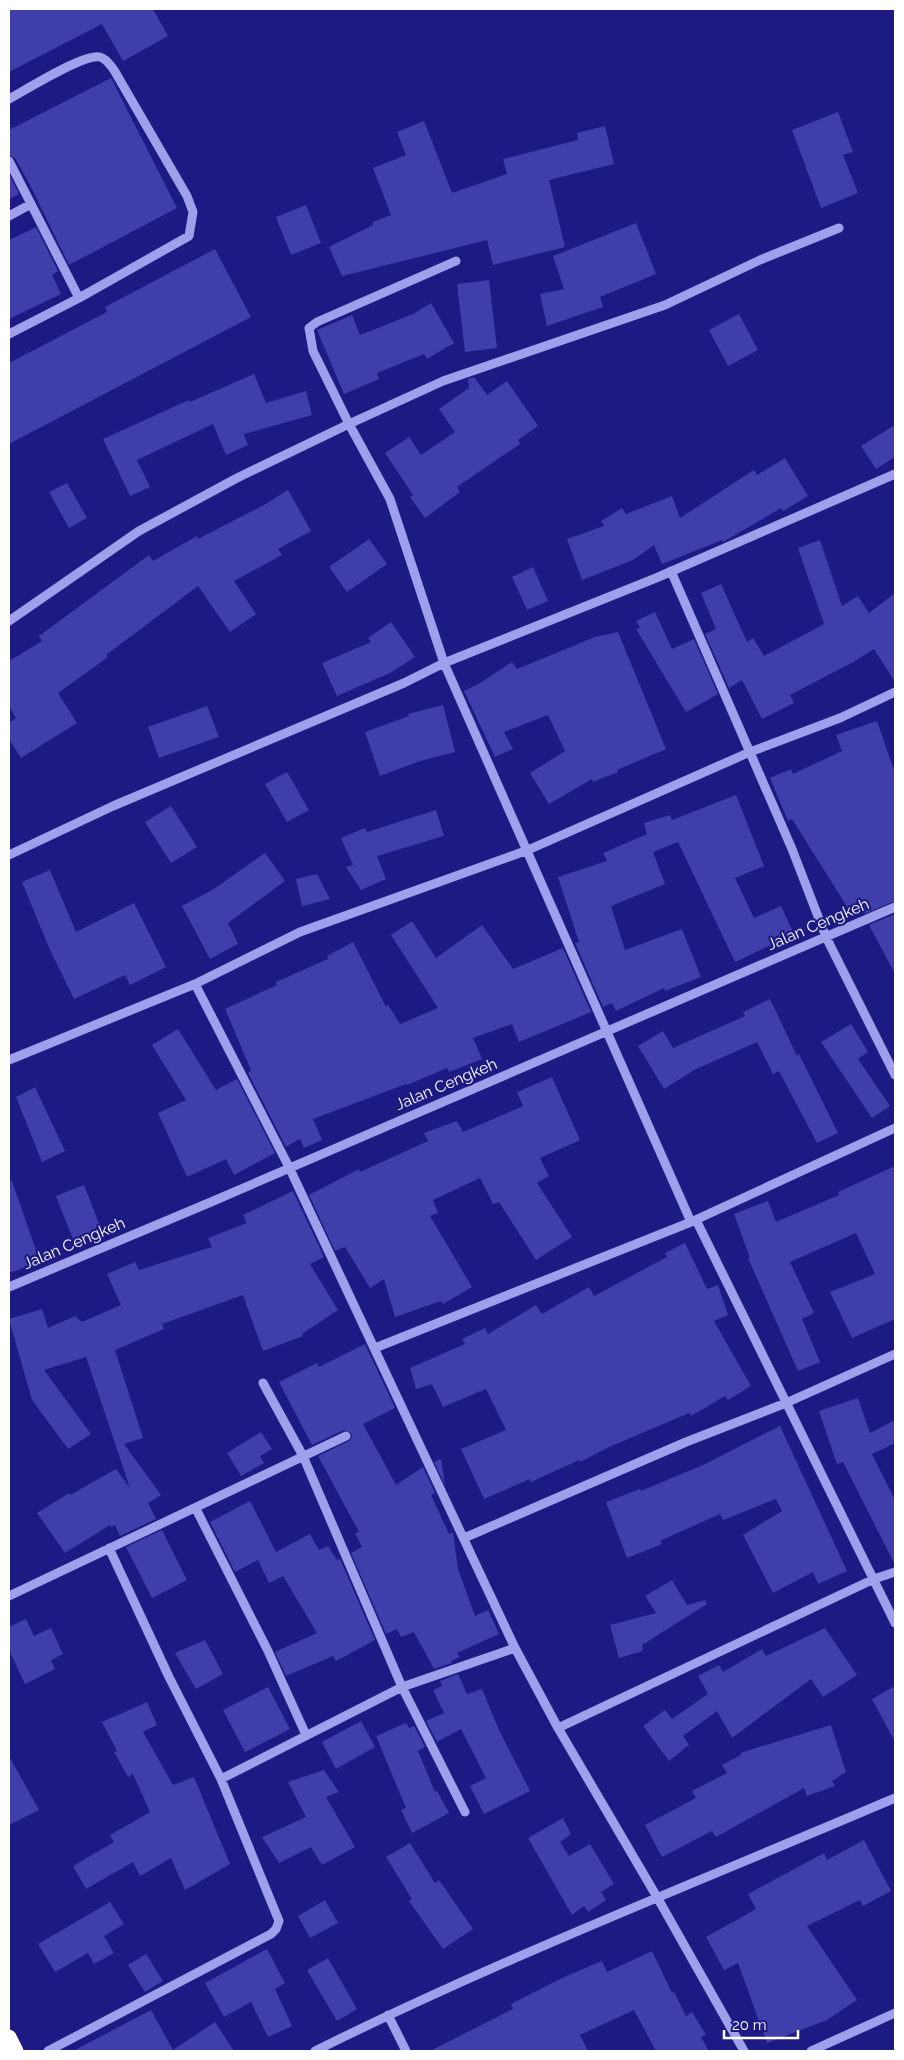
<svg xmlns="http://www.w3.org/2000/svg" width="904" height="2060" viewBox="0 0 904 2060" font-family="Raleway,sans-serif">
<rect width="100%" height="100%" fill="#1d1a83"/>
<!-- building -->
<path fill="#403eaa" d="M 9,9 L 153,9 L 168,36 L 123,61 L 102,24 L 9,72 Z
M 111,78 L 177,208 L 69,265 L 31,187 L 15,158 L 9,155 L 9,130 Z
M 838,112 L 853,152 L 843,155 L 858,193 L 821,208 L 792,130 Z
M 424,121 L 452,193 L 507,174 L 503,159 L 578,140 L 577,133 L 605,126 L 614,164 L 549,180 L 565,247 L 493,265 L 487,240 L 342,276 L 329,247 L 373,225 L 373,222 L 391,215 L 373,168 L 406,155 L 397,132 Z
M 9,174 L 19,194 L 9,199 Z
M 306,205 L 321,243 L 291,255 L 276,217 Z
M 636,223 L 656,274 L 600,297 L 603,307 L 547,326 L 540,294 L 564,289 L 553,256 Z
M 36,227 L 58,271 L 52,275 L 61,294 L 9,319 L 9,240 Z
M 215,249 L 251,317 L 9,444 L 9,363 L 107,312 L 105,307 Z
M 489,280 L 497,348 L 465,352 L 457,284 Z
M 431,303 L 454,343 L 427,359 L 424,354 L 377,373 L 379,379 L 344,394 L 317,330 L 352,315 L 360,335 L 413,314 Z
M 739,314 L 758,350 L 728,366 L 709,330 Z
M 254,374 L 266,403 L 306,391 L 312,415 L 244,434 L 248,445 L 226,455 L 213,424 L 137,460 L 150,487 L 130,496 L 103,439 L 189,400 L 190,402 Z
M 474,377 L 487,395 L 507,381 L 538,426 L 518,440 L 520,444 L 457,487 L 460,492 L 425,518 L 410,497 L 413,495 L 385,453 L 409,437 L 421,455 L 455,432 L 439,409 L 469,388 L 468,379 Z
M 895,425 L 895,457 L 876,469 L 861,446 Z
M 785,458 L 808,496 L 783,511 L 781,508 L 723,542 L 722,540 L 662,564 L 654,545 L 633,560 L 582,580 L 567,539 L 604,526 L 601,521 L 622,508 L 626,514 L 672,496 L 680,518 L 754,470 L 757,475 Z
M 67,483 L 87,518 L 69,528 L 49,492 Z
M 288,490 L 311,531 L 278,549 L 282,555 L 234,581 L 256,614 L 230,632 L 198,586 L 106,655 L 108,657 L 58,693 L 77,723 L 21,758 L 9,739 L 9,723 L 16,718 L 9,706 L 9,661 L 42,641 L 39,636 L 149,555 L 153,561 L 197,536 L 198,539 L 264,505 Z
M 369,539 L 387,564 L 347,592 L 329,567 Z
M 820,540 L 842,606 L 858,596 L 869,613 L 895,593 L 895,682 L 874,649 L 855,661 L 790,695 L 794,703 L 762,719 L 742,680 L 729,688 L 705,634 L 716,629 L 701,593 L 721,584 L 747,642 L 753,638 L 764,656 L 824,624 L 798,548 Z
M 533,567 L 548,601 L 527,610 L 512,577 Z
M 655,612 L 672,649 L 694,639 L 718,694 L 686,712 L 636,629 L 640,628 L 636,621 Z
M 391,622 L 415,657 L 390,673 L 337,696 L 322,663 L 371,642 L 368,638 Z
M 618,632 L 666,749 L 617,770 L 618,772 L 593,782 L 592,779 L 549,804 L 530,773 L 565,751 L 548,715 L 504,732 L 513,749 L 495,757 L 464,691 L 480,683 L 512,662 L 517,669 L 595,637 Z
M 443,705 L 455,752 L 420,761 L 380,776 L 365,732 L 409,716 L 408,714 Z
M 207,706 L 219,737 L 159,758 L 148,727 Z
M 877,721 L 895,773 L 895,901 L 864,914 L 860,907 L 851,913 L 792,819 L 788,821 L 770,778 L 791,769 L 793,774 L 842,751 L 836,735 Z
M 287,772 L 309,810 L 287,822 L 265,784 Z
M 736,795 L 764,866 L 735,878 L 754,918 L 781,906 L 794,934 L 735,962 L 678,842 L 653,852 L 665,884 L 611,906 L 625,950 L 682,929 L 701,977 L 665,991 L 664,988 L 616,1011 L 612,1003 L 603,1007 L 575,943 L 579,942 L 558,877 L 607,861 L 603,853 L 647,834 L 644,823 L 670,815 L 672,820 Z
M 171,806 L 197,847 L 171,863 L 145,822 Z
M 436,810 L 444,836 L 377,856 L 386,879 L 361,890 L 346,867 L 353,865 L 341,838 L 365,828 L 367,832 Z
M 265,853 L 285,881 L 228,923 L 238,944 L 210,959 L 182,906 L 214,889 Z
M 50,870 L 76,932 L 134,903 L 166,967 L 130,985 L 125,975 L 74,999 L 50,950 L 22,882 Z
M 317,874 L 330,899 L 302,906 L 296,879 Z
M 895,914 L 895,974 L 869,925 Z
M 412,921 L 436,958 L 482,925 L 513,969 L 563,948 L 591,1012 L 519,1042 L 512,1024 L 473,1038 L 482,1059 L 449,1072 L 447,1068 L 407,1085 L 406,1084 L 313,1119 L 322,1140 L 304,1148 L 300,1139 L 286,1147 L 248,1073 L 251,1070 L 225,1009 L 277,985 L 276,982 L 328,959 L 327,956 L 353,942 L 386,1007 L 388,1005 L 400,1024 L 438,1008 L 391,935 Z
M 770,999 L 797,1056 L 799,1054 L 838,1133 L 817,1143 L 779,1071 L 773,1074 L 757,1042 L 696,1069 L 664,1089 L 638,1046 L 663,1031 L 673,1048 L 745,1016 L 743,1012 Z
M 851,1024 L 868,1052 L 858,1059 L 890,1106 L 872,1118 L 821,1042 Z
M 178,1029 L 216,1090 L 237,1079 L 275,1153 L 234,1175 L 226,1159 L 187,1177 L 158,1113 L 186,1100 L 152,1045 Z
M 552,1077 L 580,1140 L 540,1158 L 549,1176 L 537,1183 L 572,1237 L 536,1260 L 499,1202 L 493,1204 L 480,1178 L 433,1200 L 438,1213 L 430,1216 L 472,1287 L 443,1304 L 441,1301 L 395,1317 L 384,1279 L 370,1288 L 345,1247 L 335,1251 L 309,1195 L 359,1169 L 360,1172 L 428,1141 L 424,1133 L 457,1121 L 463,1132 L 523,1106 L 517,1092 Z
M 35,1087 L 65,1151 L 42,1162 L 16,1097 Z
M 895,1166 L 895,1320 L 895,1319 L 852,1338 L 830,1292 L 875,1274 L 856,1233 L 790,1262 L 814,1313 L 802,1319 L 820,1362 L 798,1371 L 748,1258 L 750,1258 L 734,1214 L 768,1201 L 776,1222 L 839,1195 L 838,1192 Z
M 12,1181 L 40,1262 L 9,1273 L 9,1182 Z
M 84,1185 L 102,1231 L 74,1242 L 56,1196 Z
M 293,1191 L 324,1257 L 310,1264 L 338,1310 L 302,1334 L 303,1336 L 263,1351 L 243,1295 L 162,1324 L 164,1329 L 115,1350 L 143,1438 L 124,1444 L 161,1495 L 148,1503 L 156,1519 L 120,1536 L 115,1525 L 111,1527 L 110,1525 L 65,1553 L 37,1513 L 69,1493 L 70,1495 L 116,1469 L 130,1488 L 86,1357 L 44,1370 L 91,1434 L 68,1449 L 32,1400 L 9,1319 L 42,1309 L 48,1328 L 75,1316 L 82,1322 L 121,1305 L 107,1274 L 135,1262 L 139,1270 L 212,1247 L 208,1238 L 247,1223 L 243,1215 Z
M 685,1243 L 707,1289 L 718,1285 L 728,1315 L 714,1321 L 751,1386 L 728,1400 L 725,1396 L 691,1416 L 689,1413 L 609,1447 L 580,1462 L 579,1460 L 531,1482 L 530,1479 L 484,1499 L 461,1449 L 506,1430 L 486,1389 L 443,1407 L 432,1384 L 416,1389 L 410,1368 L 465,1344 L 462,1339 L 485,1328 L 488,1334 L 536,1305 L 542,1314 L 589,1287 L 594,1296 L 667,1257 L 665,1253 Z
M 365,1344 L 395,1408 L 363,1424 L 396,1485 L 423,1467 L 435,1493 L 431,1495 L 449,1534 L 453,1532 L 458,1569 L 475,1616 L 488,1610 L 499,1634 L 457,1653 L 460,1657 L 451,1661 L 452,1663 L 434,1669 L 414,1632 L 401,1637 L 397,1629 L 386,1634 L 351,1553 L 362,1547 L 355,1533 L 359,1532 L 318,1456 L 349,1441 L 352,1437 L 351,1433 L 344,1430 L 312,1445 L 279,1382 L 317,1363 L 319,1367 Z
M 858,1398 L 870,1433 L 895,1420 L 895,1443 L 872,1454 L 895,1500 L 895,1565 L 843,1462 L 837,1464 L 819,1411 Z
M 780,1426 L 847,1571 L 818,1584 L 813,1572 L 773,1593 L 743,1535 L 782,1511 L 776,1499 L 723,1520 L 720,1514 L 660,1541 L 662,1544 L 627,1558 L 606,1502 L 640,1489 L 641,1491 L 703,1465 Z
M 261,1432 L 272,1449 L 260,1456 L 264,1463 L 241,1476 L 227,1453 Z
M 441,1459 L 445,1485 L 434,1462 Z
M 250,1501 L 276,1552 L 310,1534 L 319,1550 L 328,1546 L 337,1560 L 340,1559 L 375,1640 L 336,1661 L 333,1656 L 286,1676 L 275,1652 L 317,1633 L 283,1576 L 269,1583 L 258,1560 L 235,1572 L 210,1522 Z
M 162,1530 L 187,1580 L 152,1598 L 126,1547 Z
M 672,1580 L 687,1605 L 705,1600 L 707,1604 L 642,1645 L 643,1651 L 619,1658 L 610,1625 L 656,1613 L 645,1596 Z
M 26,1619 L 34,1636 L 51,1628 L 63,1654 L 51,1660 L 55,1669 L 25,1684 L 9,1650 L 9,1627 Z
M 825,1628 L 857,1675 L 823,1697 L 811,1679 L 732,1738 L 717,1711 L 683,1736 L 689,1745 L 669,1761 L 643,1726 L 665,1710 L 672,1719 L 708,1694 L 698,1676 L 719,1665 L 723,1672 L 762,1649 L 766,1656 Z
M 205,1640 L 223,1674 L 196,1689 L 175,1653 Z
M 458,1674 L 467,1694 L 482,1689 L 499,1730 L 530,1791 L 484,1814 L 470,1786 L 486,1778 L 461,1729 L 437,1742 L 426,1721 L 444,1713 L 433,1690 L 442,1686 L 440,1681 Z
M 895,1686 L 895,1742 L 872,1699 Z
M 268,1687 L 290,1729 L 245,1752 L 223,1710 Z
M 147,1702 L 157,1725 L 143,1732 L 173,1785 L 194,1777 L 230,1864 L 185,1890 L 171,1858 L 140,1876 L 133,1862 L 86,1889 L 73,1866 L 114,1842 L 110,1835 L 150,1812 L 133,1774 L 128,1777 L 114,1752 L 117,1751 L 102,1722 Z
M 361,1721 L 375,1747 L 336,1769 L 322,1742 Z
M 406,1723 L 409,1728 L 414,1726 L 425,1747 L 418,1751 L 435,1792 L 437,1791 L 449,1813 L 412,1833 L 401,1810 L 406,1808 L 376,1736 Z
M 831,1725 L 846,1772 L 832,1781 L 835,1786 L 807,1796 L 804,1788 L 716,1837 L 712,1831 L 662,1857 L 645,1825 L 696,1798 L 692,1791 L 727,1773 L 722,1765 L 741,1755 L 740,1753 Z
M 9,1756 L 39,1810 L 9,1825 Z
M 324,1770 L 339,1792 L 326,1797 L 355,1847 L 322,1865 L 311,1847 L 279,1863 L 262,1837 L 306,1817 L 288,1782 Z
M 563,1818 L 571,1834 L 560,1842 L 569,1856 L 590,1844 L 614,1884 L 601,1892 L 606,1900 L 588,1912 L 584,1906 L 572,1915 L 528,1838 Z
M 864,1840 L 891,1891 L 863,1906 L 860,1900 L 807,1926 L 857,2000 L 827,2020 L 767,2043 L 738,1963 L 724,1970 L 706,1937 L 756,1909 L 748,1894 L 824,1853 L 827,1860 Z
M 410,1843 L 435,1883 L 439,1880 L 473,1929 L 443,1949 L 409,1901 L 412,1899 L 386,1857 Z
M 325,1900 L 338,1923 L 310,1938 L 298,1916 Z
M 110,1902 L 124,1924 L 104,1936 L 114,1953 L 94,1964 L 88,1953 L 55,1972 L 38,1944 Z
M 267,1949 L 285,1983 L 275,1989 L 292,2026 L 268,2037 L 251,2002 L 224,2017 L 205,1983 Z
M 652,1951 L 672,1993 L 674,1992 L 686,2016 L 692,2012 L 706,2035 L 701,2037 L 709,2051 L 656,2051 L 634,2010 L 580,2035 L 588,2051 L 430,2051 L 513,2009 L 511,2004 L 562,1978 L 602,1961 L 607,1972 Z
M 146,1954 L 163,1981 L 145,1992 L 128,1965 Z
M 328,1958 L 357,2009 L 337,2021 L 307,1970 Z
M 151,2010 L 173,2050 L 215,2022 L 234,2051 L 73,2051 Z"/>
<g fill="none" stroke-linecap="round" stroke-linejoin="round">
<!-- minor -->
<path stroke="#a09feb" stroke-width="9" d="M 9,99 C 26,90 84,53 100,57 C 107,59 110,65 114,70 L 187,196 L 193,212 L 189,236 L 79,298 L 31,204 L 9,216
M 9,161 L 31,204
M 456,261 L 317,322 L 309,328 L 313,351 L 349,424 L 390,499 L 444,663 L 691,1222
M 9,334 L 79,298
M 671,571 L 792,849 L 826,937 L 895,1075
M 9,621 L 139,531 L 237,478 L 349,424 L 443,381 L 665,305 L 760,260 L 839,228
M 9,855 L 113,806 L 404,683 L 444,663 L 656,578 L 895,474
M 195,984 L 289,1167 L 515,1648 L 558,1728 L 657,1897 L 744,2051
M 9,1060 L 195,984 L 300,932 L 528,850 L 750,752 L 840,718 L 895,692
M 696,1220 L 895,1623
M 9,1287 L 211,1202 L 895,907
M 375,1348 L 691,1222 L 895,1128
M 263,1383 L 303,1456 L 402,1687 L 465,1812
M 196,1509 L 268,1651 L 306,1735
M 464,1538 L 686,1442 L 786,1403 L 895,1354
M 9,1596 L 346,1436
M 558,1728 L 874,1579 L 895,1572
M 221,1779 L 402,1687 L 515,1648
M 388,2015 L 406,2051
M 48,2051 L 271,1934 L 276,1929 L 279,1921 L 221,1779 L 169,1677 L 109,1548
M 315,2051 C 504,1957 701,1881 895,1798
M 811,2051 L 895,2013"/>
<!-- highway -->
<path stroke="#fff" stroke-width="15" d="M 9,2037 L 16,2051"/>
</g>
<g text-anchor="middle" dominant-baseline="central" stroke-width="4.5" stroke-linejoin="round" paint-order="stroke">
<!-- street labels -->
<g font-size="16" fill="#fff" stroke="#1d1a83">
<text transform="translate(818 924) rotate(-23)">Jalan Cengkeh</text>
<text transform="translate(446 1084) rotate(-23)">Jalan Cengkeh</text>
<text transform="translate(74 1243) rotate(-23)">Jalan Cengkeh</text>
</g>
</g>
<!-- border -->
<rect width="904" height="2060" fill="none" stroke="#ffffff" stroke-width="20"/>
<!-- scale -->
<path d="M724 2030v8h74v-8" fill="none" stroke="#ffffff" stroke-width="2.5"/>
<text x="732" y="2030" font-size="15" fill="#ffffff" stroke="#1d1a83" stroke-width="4" paint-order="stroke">20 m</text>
</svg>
